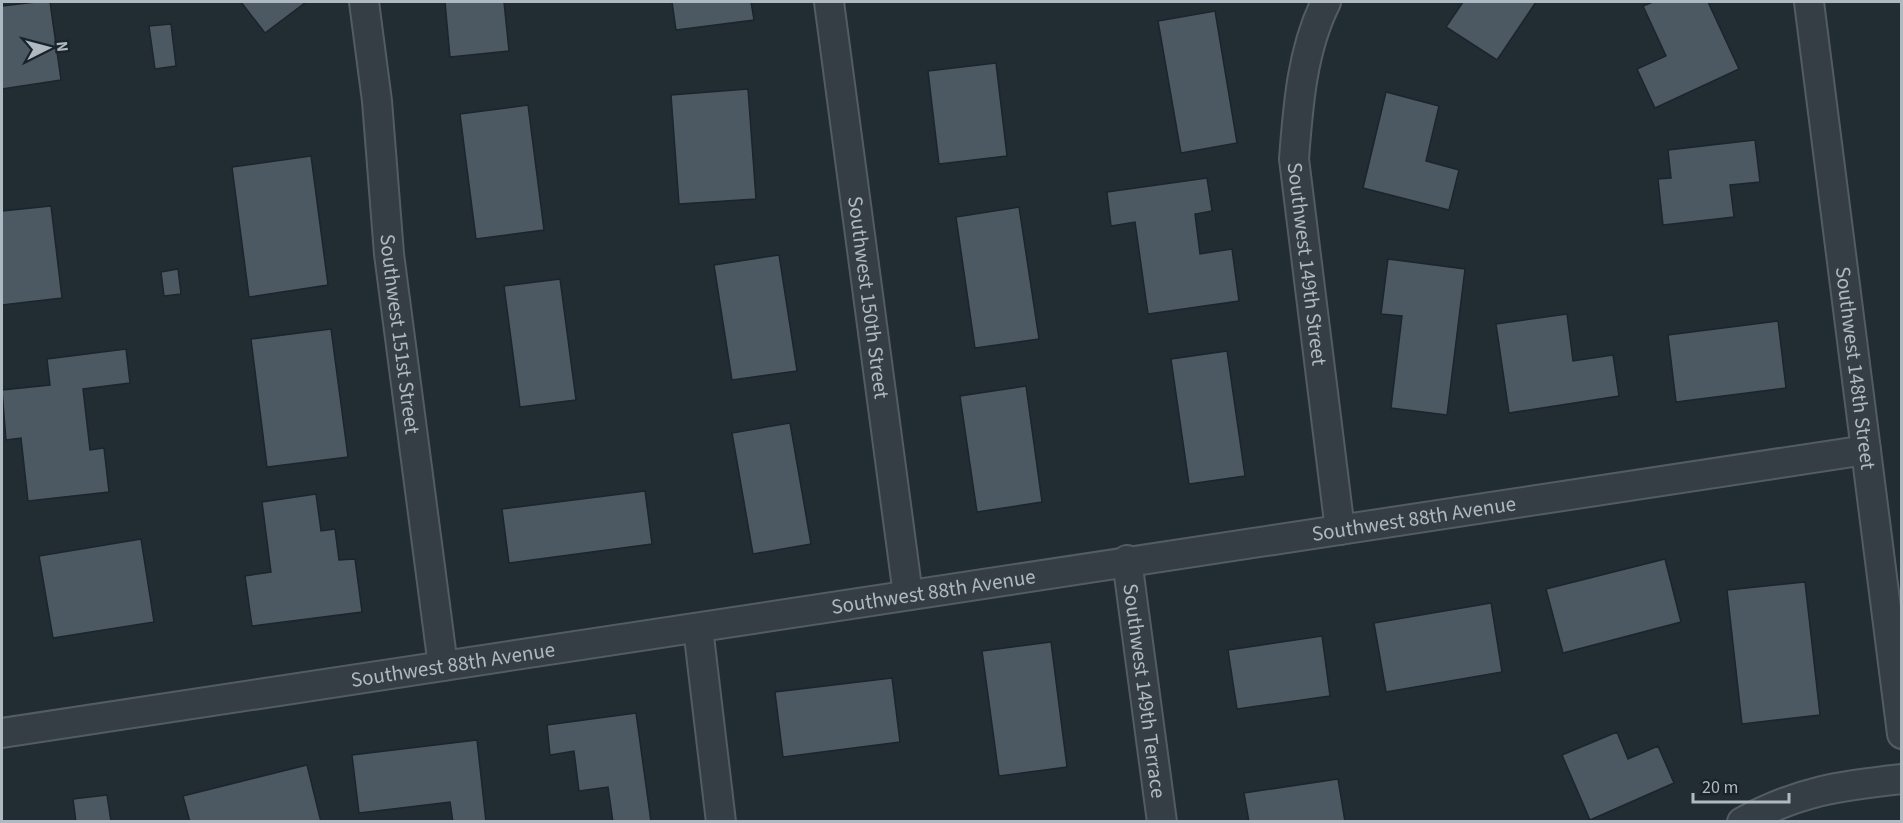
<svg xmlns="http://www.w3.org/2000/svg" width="1903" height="823" viewBox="0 0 1903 823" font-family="'Source Sans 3',sans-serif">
<rect width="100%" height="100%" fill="#222c33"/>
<!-- building -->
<path fill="#4d5962" stroke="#1c252b" stroke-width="1.5" d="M 36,2 L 50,2 L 61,80 L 2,89 L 2,6 Z
M 241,2 L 306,2 L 265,33 Z
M 445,2 L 504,2 L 509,51 L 450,57 Z
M 672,2 L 751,2 L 754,20 L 676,30 Z
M 1463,2 L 1536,2 L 1497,60 L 1446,27 Z
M 1653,2 L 1708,2 L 1739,69 L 1655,108 L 1637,69 L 1666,56 L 1643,6 Z
M 1215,11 L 1237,143 L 1181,153 L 1158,21 Z
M 171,24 L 176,66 L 155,69 L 149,26 Z
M 996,63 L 1007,156 L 939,164 L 928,71 Z
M 748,89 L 756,199 L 679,204 L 671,95 Z
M 1386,92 L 1439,106 L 1426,161 L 1459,170 L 1449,210 L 1363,188 Z
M 528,105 L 544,230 L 476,239 L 460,114 Z
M 1755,140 L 1760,182 L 1730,185 L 1734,217 L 1663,225 L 1658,179 L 1671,178 L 1668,150 Z
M 311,156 L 328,285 L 249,297 L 232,167 Z
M 1207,178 L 1212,211 L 1195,214 L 1200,254 L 1232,249 L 1239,301 L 1148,314 L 1135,222 L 1111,226 L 1107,192 Z
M 51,206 L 62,298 L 2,305 L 2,211 Z
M 1019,207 L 1039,339 L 975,348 L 956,217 Z
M 779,255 L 797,371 L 732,380 L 714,265 Z
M 1388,259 L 1465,269 L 1447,415 L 1391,408 L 1402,316 L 1381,314 Z
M 178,269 L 181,294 L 164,296 L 161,272 Z
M 560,279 L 576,400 L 520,407 L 504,286 Z
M 1567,314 L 1573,361 L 1613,355 L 1619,396 L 1509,413 L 1496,324 Z
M 1778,321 L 1786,388 L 1676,402 L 1668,335 Z
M 331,329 L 348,457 L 267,467 L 251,339 Z
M 126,349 L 130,383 L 83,389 L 90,450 L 104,448 L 109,492 L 28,501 L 21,438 L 6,440 L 2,390 L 50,385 L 47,359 Z
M 1227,351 L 1245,476 L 1189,484 L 1171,359 Z
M 1026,386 L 1042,502 L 977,512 L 960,396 Z
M 790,423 L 811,544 L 753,554 L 732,433 Z
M 645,491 L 652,544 L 509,563 L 502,509 Z
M 316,494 L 321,531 L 335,529 L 339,560 L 355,559 L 362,612 L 252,626 L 245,576 L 271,572 L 262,502 Z
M 141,539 L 154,622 L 53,638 L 39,556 Z
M 1665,559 L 1681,622 L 1563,653 L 1546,589 Z
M 1805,582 L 1820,715 L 1742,724 L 1727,590 Z
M 1491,603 L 1502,672 L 1386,692 L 1374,623 Z
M 1322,636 L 1330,696 L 1237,709 L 1228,650 Z
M 1051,642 L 1067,767 L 999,776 L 982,651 Z
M 892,678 L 900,742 L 783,757 L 775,692 Z
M 636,713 L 651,822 L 613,822 L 608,787 L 579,791 L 574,751 L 550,755 L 547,725 Z
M 1617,732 L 1628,759 L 1658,746 L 1674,783 L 1590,820 L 1562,755 Z
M 477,740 L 486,822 L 453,822 L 450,802 L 359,813 L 352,755 Z
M 307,765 L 321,822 L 190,822 L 183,796 Z
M 1338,779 L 1345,822 L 1249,822 L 1244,793 Z
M 107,795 L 111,822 L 76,822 L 73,799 Z"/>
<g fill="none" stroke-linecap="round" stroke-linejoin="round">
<defs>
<g id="minor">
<path id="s1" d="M 364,2 L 377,101 L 389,254 L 443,666"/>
<path id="s2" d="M 829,2 L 908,595"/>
<path id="s3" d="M 1326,2 C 1302,50 1298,106 1294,159 L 1340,530"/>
<path id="s4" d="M 1809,2 L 1902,734"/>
<path id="s5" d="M 1127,560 L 1162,822"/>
<path d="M 698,628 L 721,822"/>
<path id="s6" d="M 2,733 L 1866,450"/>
<path d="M 1742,822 C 1800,791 1838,786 1902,779"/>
</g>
</defs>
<!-- minor casing -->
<use href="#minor" stroke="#525c62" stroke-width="32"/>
<!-- minor -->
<use href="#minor" stroke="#353e44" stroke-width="28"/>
</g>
<g text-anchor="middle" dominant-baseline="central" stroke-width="4.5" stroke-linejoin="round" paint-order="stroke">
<!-- street labels -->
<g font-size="21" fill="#afb9c1" stroke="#1a2329">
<text stroke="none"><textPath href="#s3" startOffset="267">Southwest 149th Street</textPath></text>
<text stroke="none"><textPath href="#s2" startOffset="298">Southwest 150th Street</textPath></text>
<text stroke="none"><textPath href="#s1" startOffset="334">Southwest 151st Street</textPath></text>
<text stroke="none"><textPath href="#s4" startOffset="369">Southwest 148th Street</textPath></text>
<text stroke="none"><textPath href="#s6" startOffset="1428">Southwest 88th Avenue</textPath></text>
<text stroke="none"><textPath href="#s6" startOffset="942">Southwest 88th Avenue</textPath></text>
<text stroke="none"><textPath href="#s6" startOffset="456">Southwest 88th Avenue</textPath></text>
<text stroke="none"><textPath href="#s5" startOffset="132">Southwest 149th Terrace</textPath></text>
</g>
</g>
<!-- border -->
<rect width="1903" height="823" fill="none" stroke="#afb9c1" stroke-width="6"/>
<!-- north arrow -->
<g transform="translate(48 48) rotate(84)" stroke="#1a2329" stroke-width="4.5" paint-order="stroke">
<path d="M0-4.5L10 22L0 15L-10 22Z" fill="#afb9c1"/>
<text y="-9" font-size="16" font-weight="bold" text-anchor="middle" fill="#afb9c1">N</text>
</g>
<!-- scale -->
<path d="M1693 793v9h96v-9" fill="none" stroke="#afb9c1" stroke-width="3"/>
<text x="1702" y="793" font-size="18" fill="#afb9c1" stroke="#1a2329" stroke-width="4.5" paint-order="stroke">20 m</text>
</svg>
